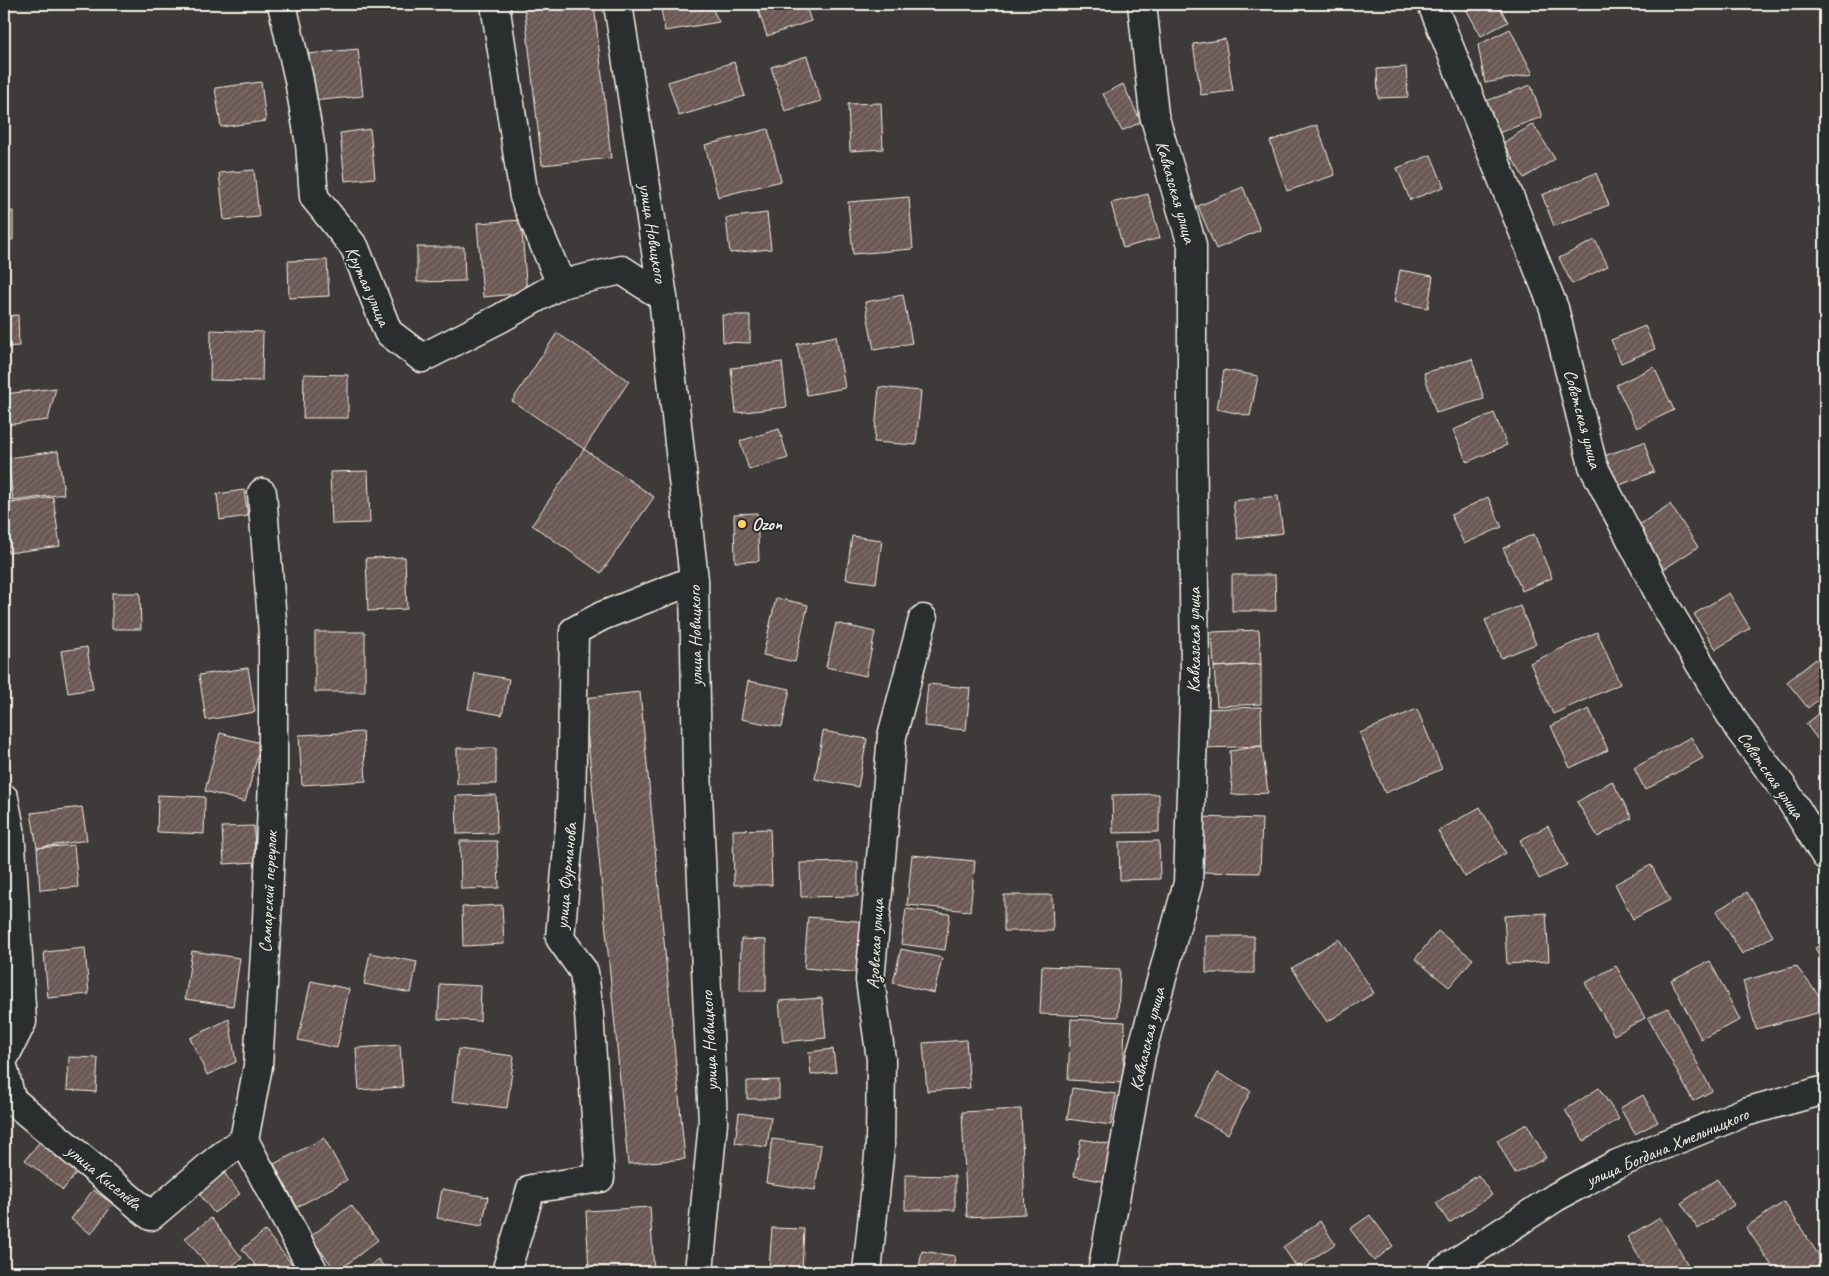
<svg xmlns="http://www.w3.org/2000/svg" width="1829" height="1276" viewBox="0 0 1829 1276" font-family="Caveat,sans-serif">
<defs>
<pattern id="building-hatch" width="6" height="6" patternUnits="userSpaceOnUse" patternTransform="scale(1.25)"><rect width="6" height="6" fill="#6a5854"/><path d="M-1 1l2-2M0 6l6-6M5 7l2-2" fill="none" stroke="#80706d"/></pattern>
</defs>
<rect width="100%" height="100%" fill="#3d3a39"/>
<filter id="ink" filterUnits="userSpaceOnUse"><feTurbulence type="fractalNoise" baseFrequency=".02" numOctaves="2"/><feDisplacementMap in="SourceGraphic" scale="10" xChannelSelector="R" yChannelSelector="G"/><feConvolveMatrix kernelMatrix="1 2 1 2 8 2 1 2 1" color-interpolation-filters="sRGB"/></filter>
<g filter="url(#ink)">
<!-- building -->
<path fill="url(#building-hatch)" stroke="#f4f1e8" d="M 524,4 L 594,4 L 611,158 L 542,165 Z
M 660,4 L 710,4 L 719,22 L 665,31 Z
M 756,4 L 805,4 L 811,21 L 767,36 Z
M 1477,4 L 1498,4 L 1508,22 L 1481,36 L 1466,9 Z
M 1510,29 L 1533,74 L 1485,83 L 1478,45 Z
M 1225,39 L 1233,91 L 1201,95 L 1193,44 Z
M 358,49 L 363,96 L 312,101 L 307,54 Z
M 807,56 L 821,101 L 785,111 L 771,67 Z
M 734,62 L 745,96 L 679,116 L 668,82 Z
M 1406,67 L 1408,97 L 1378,98 L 1377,69 Z
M 261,82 L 266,121 L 221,127 L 215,88 Z
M 1123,84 L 1141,122 L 1122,131 L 1103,94 Z
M 1531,85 L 1542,117 L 1498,133 L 1486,101 Z
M 881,103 L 883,149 L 850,151 L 848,104 Z
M 1533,124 L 1555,159 L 1524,178 L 1503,143 Z
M 1317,125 L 1335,175 L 1287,191 L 1270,141 Z
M 370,129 L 375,178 L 345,181 L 340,133 Z
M 768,129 L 781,181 L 718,197 L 705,145 Z
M 1431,155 L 1444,187 L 1410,200 L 1397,168 Z
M 254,170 L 259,217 L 224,220 L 219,173 Z
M 1596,173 L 1609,205 L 1554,226 L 1542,195 Z
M 1243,187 L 1260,230 L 1216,249 L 1198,206 Z
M 1148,194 L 1160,238 L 1123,248 L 1111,203 Z
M 909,197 L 913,249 L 853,254 L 848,202 Z
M 4,211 L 13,211 L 13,240 L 4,240 Z
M 767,213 L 771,249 L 730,253 L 726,218 Z
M 521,220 L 527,293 L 483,297 L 477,223 Z
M 1595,240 L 1608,266 L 1572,284 L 1559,258 Z
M 417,247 L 464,247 L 465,281 L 417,282 Z
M 327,260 L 329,296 L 289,298 L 288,261 Z
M 1400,270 L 1433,276 L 1428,308 L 1394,302 Z
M 903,295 L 912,343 L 874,350 L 865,302 Z
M 18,315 L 19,346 L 4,347 L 4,316 Z
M 722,315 L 750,315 L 750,343 L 723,342 Z
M 1645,326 L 1655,349 L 1621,363 L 1611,340 Z
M 211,330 L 263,332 L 262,381 L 210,380 Z
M 557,333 L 629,381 L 584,449 L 512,401 Z
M 836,336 L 845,388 L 807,395 L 797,344 Z
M 1472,359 L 1484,399 L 1436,413 L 1424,373 Z
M 782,362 L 787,407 L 736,413 L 731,368 Z
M 1654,367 L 1674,410 L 1637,428 L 1616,385 Z
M 1224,370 L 1258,376 L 1250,416 L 1217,409 Z
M 304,374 L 348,375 L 348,418 L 303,418 Z
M 879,387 L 921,391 L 916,445 L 874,442 Z
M 56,388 L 48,420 L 4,425 L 4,394 Z
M 1494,413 L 1507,445 L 1467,462 L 1453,430 Z
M 779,429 L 788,458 L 749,470 L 740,441 Z
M 1644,442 L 1654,472 L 1612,488 L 1601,457 Z
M 584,449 L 654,497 L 601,573 L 532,525 Z
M 58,451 L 64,494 L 13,501 L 8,458 Z
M 368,471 L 370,523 L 332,524 L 330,472 Z
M 244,490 L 248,516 L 220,520 L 217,494 Z
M 1278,496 L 1283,533 L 1238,539 L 1233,501 Z
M 53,497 L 60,546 L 8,553 L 4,504 Z
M 1488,497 L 1502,527 L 1464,544 L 1451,515 Z
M 1670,504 L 1698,547 L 1664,569 L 1636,527 Z
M 757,513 L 759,561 L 735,562 L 734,514 Z
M 1534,534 L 1552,578 L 1522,591 L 1503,548 Z
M 852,536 L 882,540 L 876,583 L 846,579 Z
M 405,557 L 407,609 L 368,611 L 366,558 Z
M 1232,575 L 1275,575 L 1276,611 L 1232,611 Z
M 112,593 L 140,593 L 141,629 L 112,629 Z
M 1729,593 L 1750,628 L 1716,649 L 1694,614 Z
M 776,598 L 808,605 L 795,662 L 763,655 Z
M 1520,606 L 1536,644 L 1501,658 L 1485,620 Z
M 836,623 L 875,632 L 866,676 L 826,667 Z
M 1259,630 L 1261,664 L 1214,667 L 1212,632 Z
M 315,632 L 365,632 L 365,692 L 315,692 Z
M 1597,632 L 1620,684 L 1553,714 L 1530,663 Z
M 87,647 L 93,689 L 68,693 L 61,651 Z
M 1816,659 L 1825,671 L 1825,694 L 1808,708 L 1787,682 Z
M 1261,664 L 1261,704 L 1217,706 L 1214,667 Z
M 248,668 L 255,712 L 206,720 L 199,675 Z
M 475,673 L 509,679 L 502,715 L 468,709 Z
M 748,681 L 790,689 L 782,727 L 741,719 Z
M 928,684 L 970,688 L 966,730 L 924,726 Z
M 640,692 L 685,1159 L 628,1164 L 584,698 Z
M 1261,707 L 1262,746 L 1206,748 L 1205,709 Z
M 1417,709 L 1442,769 L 1385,793 L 1360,733 Z
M 1589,709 L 1608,750 L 1570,768 L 1551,726 Z
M 1825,709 L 1825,749 L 1806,724 Z
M 823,731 L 867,739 L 858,787 L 815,779 Z
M 363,732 L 366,781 L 302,785 L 299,735 Z
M 220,733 L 261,743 L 245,802 L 205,791 Z
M 1691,737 L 1703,758 L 1645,790 L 1634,768 Z
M 1262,746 L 1268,793 L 1232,795 L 1230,751 Z
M 457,748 L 496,748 L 496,784 L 457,784 Z
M 1612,781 L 1632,818 L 1598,837 L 1577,802 Z
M 1159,794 L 1159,832 L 1113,833 L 1112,795 Z
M 158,795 L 205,797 L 204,834 L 157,832 Z
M 496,795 L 497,833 L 457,834 L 456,796 Z
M 82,807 L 87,840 L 37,848 L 31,813 Z
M 1480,807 L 1506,853 L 1465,877 L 1438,831 Z
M 1200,817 L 1262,819 L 1260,873 L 1198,872 Z
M 254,826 L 255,862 L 224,864 L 222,827 Z
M 1548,826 L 1567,865 L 1539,879 L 1520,840 Z
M 770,829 L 772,885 L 734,885 L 733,830 Z
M 460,841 L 497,841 L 499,888 L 461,889 Z
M 1159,841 L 1160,879 L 1120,880 L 1119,842 Z
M 74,845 L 78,887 L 40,890 L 37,848 Z
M 912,855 L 975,861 L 970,911 L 907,905 Z
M 858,862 L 858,896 L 801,897 L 800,863 Z
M 1651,865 L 1670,900 L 1633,919 L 1615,884 Z
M 1747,892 L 1773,936 L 1742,954 L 1716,911 Z
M 1004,895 L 1052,895 L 1053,931 L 1004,931 Z
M 502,905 L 504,944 L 463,946 L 462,907 Z
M 906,909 L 950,914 L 945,950 L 901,944 Z
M 1546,913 L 1549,961 L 1507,964 L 1504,916 Z
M 808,917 L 868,922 L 863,973 L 804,968 Z
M 1438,931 L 1473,959 L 1449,987 L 1415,959 Z
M 1206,936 L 1254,936 L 1254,973 L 1206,973 Z
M 741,939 L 766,940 L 766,991 L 740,991 Z
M 1339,939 L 1374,993 L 1327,1022 L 1292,968 Z
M 1825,942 L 1825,965 L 1815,948 Z
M 85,948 L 89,994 L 48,998 L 44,952 Z
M 901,949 L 942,958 L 934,993 L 893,983 Z
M 192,951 L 240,958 L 233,1006 L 185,999 Z
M 370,953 L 417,962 L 411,993 L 364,984 Z
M 1710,961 L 1740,1020 L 1701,1039 L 1671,980 Z
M 1042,966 L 1120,969 L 1118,1017 L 1040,1014 Z
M 1616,966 L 1645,1018 L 1614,1035 L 1585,983 Z
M 1796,966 L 1825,1003 L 1825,1011 L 1756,1029 L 1743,981 Z
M 311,981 L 349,989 L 337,1048 L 298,1040 Z
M 440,984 L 481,986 L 480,1021 L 438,1019 Z
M 822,998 L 826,1038 L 783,1042 L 779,1001 Z
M 1668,1008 L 1712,1091 L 1693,1101 L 1648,1018 Z
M 229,1019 L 236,1062 L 207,1075 L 190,1038 Z
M 1071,1019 L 1125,1022 L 1123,1083 L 1068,1080 Z
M 966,1040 L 970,1088 L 927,1091 L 923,1043 Z
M 400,1045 L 403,1087 L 359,1090 L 356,1048 Z
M 458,1049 L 514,1056 L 507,1108 L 452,1101 Z
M 833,1049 L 836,1072 L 811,1075 L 809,1052 Z
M 69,1057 L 98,1058 L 96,1092 L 67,1090 Z
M 1218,1073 L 1251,1091 L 1228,1134 L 1194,1116 Z
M 779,1080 L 779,1099 L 747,1099 L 747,1081 Z
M 1072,1088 L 1116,1094 L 1111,1125 L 1067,1119 Z
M 1599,1088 L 1619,1119 L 1584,1141 L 1565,1110 Z
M 1643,1095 L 1658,1122 L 1635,1134 L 1620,1108 Z
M 1021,1109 L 1025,1214 L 967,1217 L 962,1112 Z
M 739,1113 L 771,1117 L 767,1147 L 735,1143 Z
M 1527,1124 L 1546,1158 L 1515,1174 L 1497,1140 Z
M 45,1135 L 83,1164 L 63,1190 L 25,1160 Z
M 324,1138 L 347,1180 L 297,1207 L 274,1164 Z
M 772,1139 L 821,1145 L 815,1190 L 766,1183 Z
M 1081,1139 L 1114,1145 L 1107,1182 L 1074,1176 Z
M 1825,1166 L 1825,1186 L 1817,1170 Z
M 223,1171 L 240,1194 L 214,1213 L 197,1191 Z
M 905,1175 L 955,1176 L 955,1210 L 905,1210 Z
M 1478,1175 L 1492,1195 L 1449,1223 L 1436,1203 Z
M 1717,1179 L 1734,1205 L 1698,1229 L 1681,1203 Z
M 442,1189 L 488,1197 L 482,1226 L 437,1218 Z
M 93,1190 L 113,1204 L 91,1234 L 71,1219 Z
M 1784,1202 L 1825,1265 L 1825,1272 L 1776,1272 L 1746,1227 Z
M 351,1205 L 378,1240 L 337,1272 L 310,1237 Z
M 650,1207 L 654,1272 L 589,1272 L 586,1211 Z
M 1370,1215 L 1393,1246 L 1374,1261 L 1350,1229 Z
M 1660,1217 L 1692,1272 L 1648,1272 L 1627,1237 Z
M 211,1218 L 242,1258 L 224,1272 L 213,1272 L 185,1238 Z
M 1320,1221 L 1335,1244 L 1298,1269 L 1283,1247 Z
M 772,1228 L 804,1229 L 802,1272 L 769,1270 Z
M 265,1231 L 296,1269 L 292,1272 L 261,1272 L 242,1249 Z
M 922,1251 L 955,1256 L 953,1272 L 918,1272 Z
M 378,1259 L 388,1272 L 362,1272 Z"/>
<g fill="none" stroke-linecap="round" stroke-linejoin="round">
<defs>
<path id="minor" d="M 282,4 L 299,80 L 310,144 L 314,197 L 355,248 L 388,332 L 422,358 L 499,319 L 561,284 L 622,270 L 663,297
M 495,4 L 524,197 L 561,284
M 618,4 L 663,297 L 694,580 L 697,771 L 713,1122 L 699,1272
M 1432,4 L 1554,308 L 1593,466 L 1666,607 L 1739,729 L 1784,789 L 1825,855
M 262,493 L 273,634 L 273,781 L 267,920 L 258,1066 L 244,1140 L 314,1272
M 4,798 L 10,829 L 22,1022 L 4,1058
M 4,1070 L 11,1099 L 151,1216 L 219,1158 L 244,1140
M 506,1272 L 531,1189 L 600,1178 L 589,1013 L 584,972 L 560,938 L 571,815 L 574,631 L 602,616 L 694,580
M 867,1272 L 880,1146 L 881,1059 L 870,980 L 892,736 L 923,619
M 1102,1272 L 1141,1054 L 1188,883 L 1195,672 L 1192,423 L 1192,245 L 1154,115 L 1142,4"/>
<path id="major" d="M 1441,1272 L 1556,1197 L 1617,1164 L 1745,1112 L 1825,1090"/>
</defs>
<!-- minor casing -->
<use href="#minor" stroke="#f4f1e8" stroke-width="31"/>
<!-- major casing -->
<use href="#major" stroke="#f4f1e8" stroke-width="31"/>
<!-- minor -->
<use href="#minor" stroke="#2a2d2e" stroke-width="28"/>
<!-- major -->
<use href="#major" stroke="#2a2d2e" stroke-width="28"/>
</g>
</g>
<!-- markers -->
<circle fill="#ffd166" stroke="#2a2d2e" stroke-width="2" cx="742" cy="524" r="5"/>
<g text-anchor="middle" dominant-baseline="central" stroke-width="4" stroke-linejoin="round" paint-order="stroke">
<!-- street labels -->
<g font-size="18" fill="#f4f1e8" stroke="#2a2d2e">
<text transform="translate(1176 192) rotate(74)">Кавказская улица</text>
<text transform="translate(653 233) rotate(81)">улица Новицкого</text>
<text transform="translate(368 286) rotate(66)">Крутая улица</text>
<text transform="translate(1583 419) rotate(75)">Советская улица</text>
<text transform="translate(695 636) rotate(-91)">улица Новицкого</text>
<text transform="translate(1194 640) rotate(-90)">Кавказская улица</text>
<text transform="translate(1771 775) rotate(55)">Советская улица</text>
<text transform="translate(566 876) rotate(-85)">улица Фурманова</text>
<text transform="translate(268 892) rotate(-87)">Самарский переулок</text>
<text transform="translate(875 944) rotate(-87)">Азовская улица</text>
<text transform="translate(1147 1039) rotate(-77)">Кавказская улица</text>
<text transform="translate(709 1041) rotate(-93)">улица Новицкого</text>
<text transform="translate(1667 1147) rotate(-23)">улица Богдана Хмельницкого</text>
<text transform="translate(104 1177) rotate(40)">улица Киселёва</text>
</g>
<!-- poi labels -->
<g font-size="18" font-weight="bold" fill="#f4f1e8" stroke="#2a2d2e" text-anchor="start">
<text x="752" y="524">Ozon</text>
</g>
</g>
<!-- margin -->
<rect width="1829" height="1276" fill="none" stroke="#2a2d2e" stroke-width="20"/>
<rect x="10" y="10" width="1809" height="1256" fill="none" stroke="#f4f1e8" stroke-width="2" filter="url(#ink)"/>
</svg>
